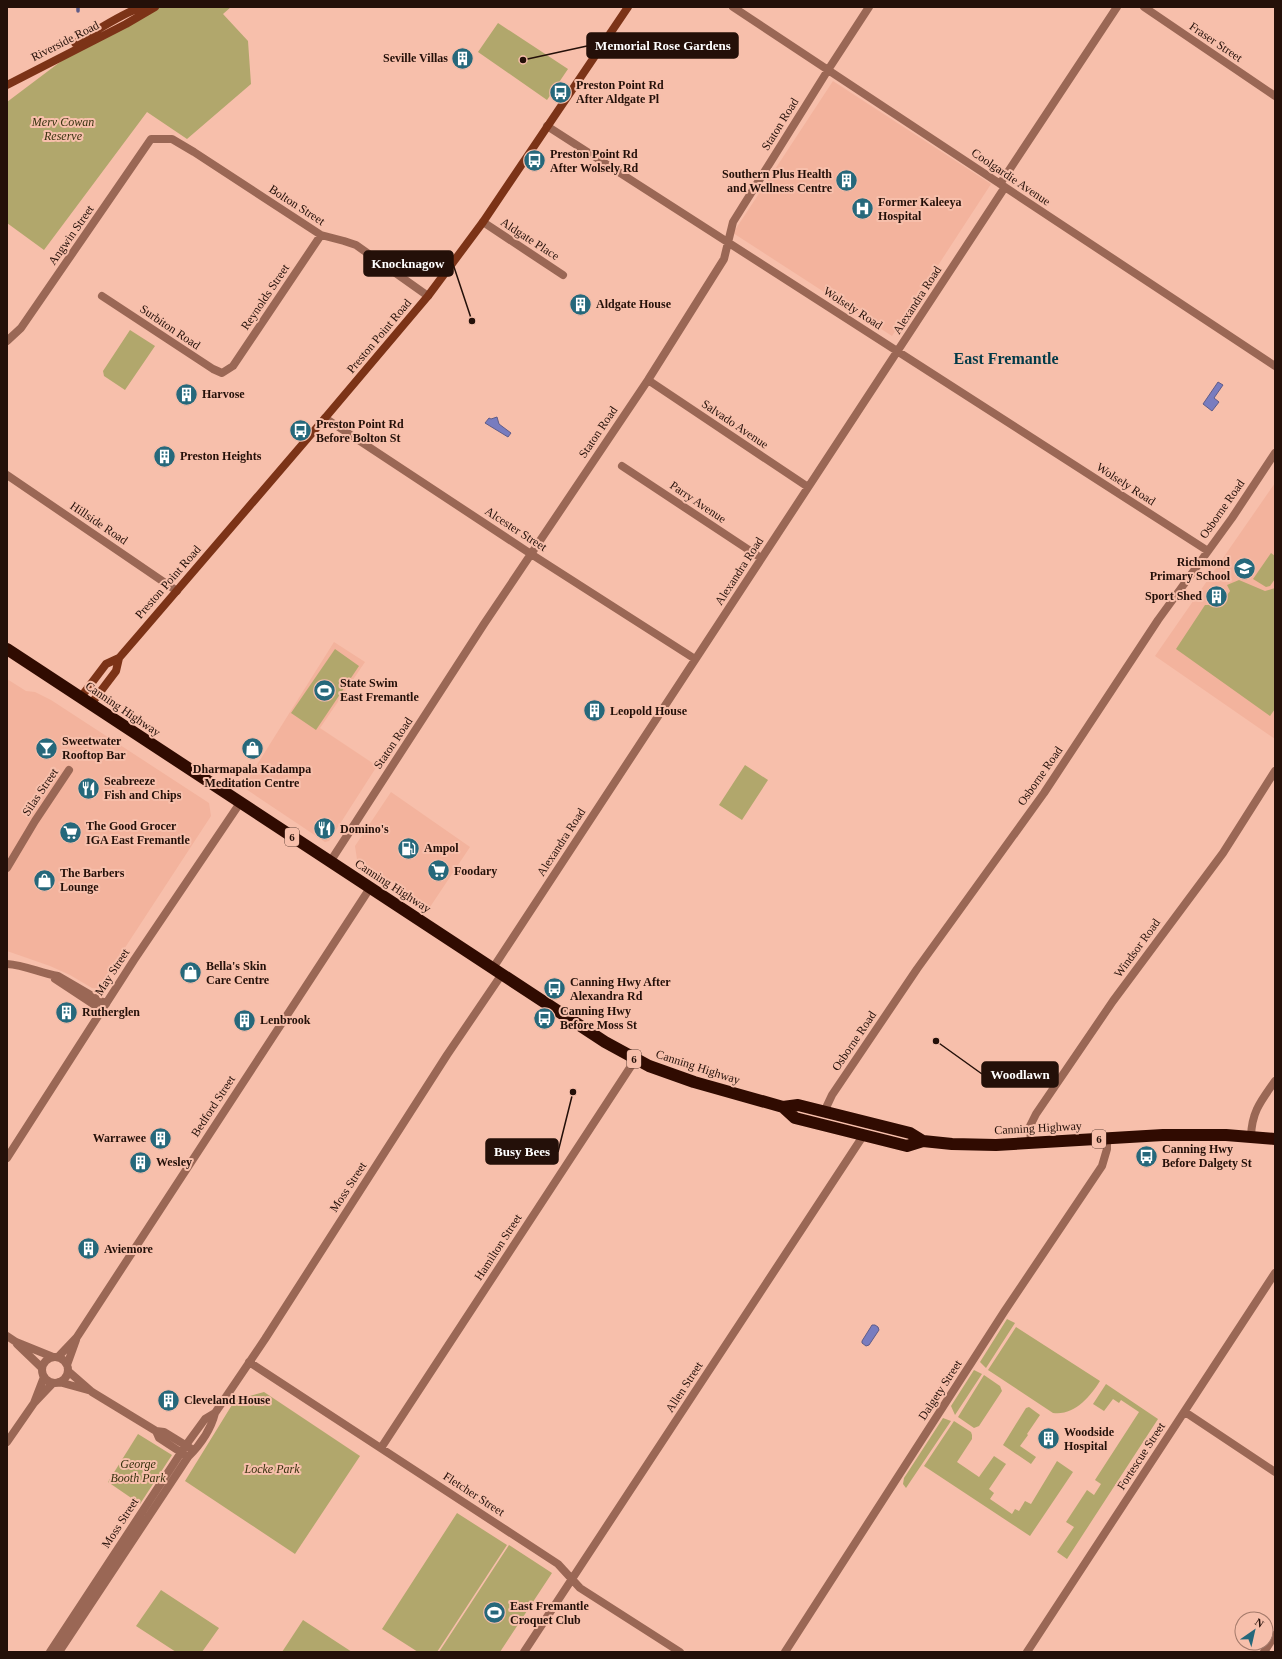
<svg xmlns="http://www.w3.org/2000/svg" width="1282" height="1659" viewBox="0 0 1282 1659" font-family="'Times New Roman',serif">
<rect width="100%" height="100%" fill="#f7bfab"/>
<!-- built -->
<path fill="#f3b39d" d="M 833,81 L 991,184 L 892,336 L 733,233 Z
M 1275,483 L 1275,739 L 1155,656 Z
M 334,642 L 365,662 L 320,728 L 377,766 L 329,841 L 325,842 L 243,787 Z
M 7,679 L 26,691 L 35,692 L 51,700 L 209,803 L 211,816 L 98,989 L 92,988 L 70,975 L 50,966 L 7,951 Z
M 391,792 L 470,847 L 430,907 L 357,859 L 355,846 Z"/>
<!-- green -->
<path fill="#b1a76c" d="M 150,7 L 231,7 L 223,14 L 248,41 L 251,84 L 187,139 L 147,112 L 44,250 L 7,223 L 7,102 L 72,53 Z
M 498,23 L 568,69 L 547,100 L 478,52 Z
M 130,330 L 155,346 L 125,390 L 104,376 L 103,371 Z
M 1271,553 L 1275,556 L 1275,579 L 1270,586 L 1266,587 L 1253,579 Z
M 1239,580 L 1265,591 L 1275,588 L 1275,709 L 1270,716 L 1176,649 L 1205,605 L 1220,605 L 1230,591 L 1227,585 Z
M 335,649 L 359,666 L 316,730 L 291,713 Z
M 745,765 L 768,780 L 742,820 L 719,805 Z
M 1007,1319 L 1015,1323 L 986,1368 L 980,1362 Z
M 1016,1327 L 1100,1381 C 1090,1397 1074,1416 1053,1413 L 988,1370 Z
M 974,1370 L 982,1374 L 955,1415 L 951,1406 Z
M 984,1375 L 1000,1386 L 1002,1391 L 979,1426 L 974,1428 L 958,1417 Z
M 1106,1384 L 1158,1419 L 1067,1559 L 1057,1552 L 1074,1527 L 1066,1522 L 1087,1490 L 1094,1495 L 1101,1484 L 1095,1480 L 1139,1412 L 1121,1400 L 1119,1403 L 1113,1399 L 1104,1411 L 1093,1404 Z
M 264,1392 L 360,1456 L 295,1554 L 185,1481 L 235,1400 Z
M 1029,1407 L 1040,1415 L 1027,1434 L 1028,1435 L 1020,1446 L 1036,1457 L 1031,1464 L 1003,1445 L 1026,1408 Z
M 943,1418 L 951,1421 L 906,1488 L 903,1484 L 904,1478 Z
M 954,1421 L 971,1432 L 972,1435 L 972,1439 L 957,1462 L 979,1477 L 994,1456 L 1006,1464 L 989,1489 L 994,1493 L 990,1499 L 1012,1514 L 1015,1509 L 1019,1511 L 1025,1501 L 1031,1504 L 1057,1461 L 1073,1472 L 1030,1536 L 924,1466 Z
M 138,1434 L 172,1455 L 140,1504 L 108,1482 Z
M 457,1513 L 507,1545 L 437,1652 L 418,1652 L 382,1629 Z
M 509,1545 L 552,1573 L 500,1652 L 439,1652 Z
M 161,1590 L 219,1628 L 202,1652 L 176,1652 L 136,1626 Z
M 303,1620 L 352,1652 L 282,1652 Z"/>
<!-- water -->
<path fill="#787cbf" stroke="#5f5c88" d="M 1218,382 L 1223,385 L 1214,398 L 1219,402 L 1212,411 L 1203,404 Z
M 497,417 L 499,424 L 511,433 L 508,437 L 485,423 L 489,418 L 491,419 Z
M 872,1325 L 875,1325 L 878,1327 L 879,1330 L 869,1345 L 866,1346 L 862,1343 L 862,1341 Z"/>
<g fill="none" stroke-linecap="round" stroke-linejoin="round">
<!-- stream -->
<path stroke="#5f5c88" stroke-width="3.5" d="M 78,11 L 78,7"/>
<!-- street -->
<path stroke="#9a6755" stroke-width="8" d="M 733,7 L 1275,366
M 1144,7 L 1275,96
M 547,126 L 1208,551
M 1000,184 L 1117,7
M 483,222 L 563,275
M 102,296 L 213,369 L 222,373 L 233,366 L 321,235
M 7,341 L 21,328 L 151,139 L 172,139 L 194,152 L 321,235 L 344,241 L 356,245 L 428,296
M 648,380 L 808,487
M 325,418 L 531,554 L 695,659
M 622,466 L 761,558
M 7,475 L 177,591
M 330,862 L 484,624 L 648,380 L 724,259 L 733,222 L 828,70 L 869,7
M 7,868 L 35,821 L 69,770
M 7,964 C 25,965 40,973 58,976 L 106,1004
M 493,968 L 1005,187
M 55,979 L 102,1010
M 824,1112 L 832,1095 L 917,969 L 1044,793 L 1158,620 L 1232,518 L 1275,453
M 1251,1136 C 1252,1111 1261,1101 1275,1081
M 1031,1143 L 1030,1126 L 1036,1114 L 1113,1001 L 1223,853 L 1275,771
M 7,1158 L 134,960 L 240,803
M 7,1336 L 16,1342 L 53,1357
M 17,1344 L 42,1368
M 58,1357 L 77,1337 L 370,888
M42 1370a13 13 0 1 1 26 0a13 13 0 1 1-26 0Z
M 249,1362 L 558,1564 L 580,1588 L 680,1652
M 67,1365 L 76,1340
M 68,1371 L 92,1392 L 156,1431 L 164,1432 L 190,1448
M 59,1382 L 88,1390
M 34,1403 L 44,1377
M 1185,1412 L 1275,1472
M 156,1431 L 159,1438 L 185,1455
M 7,1442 L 34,1403 L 53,1383
M 381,1448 L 635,1060
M 50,1652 L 186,1445 L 205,1419 L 215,1413
M 59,1652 L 188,1457 C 200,1445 211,1429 215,1413 L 265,1339 L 447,1055 L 502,974
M 524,1652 L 863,1136
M 785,1652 L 1004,1312 L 1102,1166 L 1107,1149 L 1107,1139
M 1027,1652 L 1275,1273
M 1264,1652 L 1275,1635"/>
<!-- secondary -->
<path stroke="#7c3317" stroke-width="8" d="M 75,43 C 97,31 117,16 141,7
M 7,85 L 126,24 L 155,7
M 81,697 L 106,664 L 119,658 L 138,636 L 325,418 L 428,296 L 483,222 L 628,7
M 91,704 L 116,671 L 119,658"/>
<!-- highway -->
<path stroke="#300b01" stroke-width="12" d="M 7,649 L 605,1042 L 649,1066 L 694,1082 L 783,1107 L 798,1105 L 910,1133 L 923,1141
M 783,1107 L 795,1118 L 907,1146 L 923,1141 L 952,1144 L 996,1145 L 1163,1135 L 1226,1135 L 1275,1139"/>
</g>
<!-- icons -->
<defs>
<symbol id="building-disc" viewBox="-11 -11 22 22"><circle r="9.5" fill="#26687b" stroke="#f7bfab"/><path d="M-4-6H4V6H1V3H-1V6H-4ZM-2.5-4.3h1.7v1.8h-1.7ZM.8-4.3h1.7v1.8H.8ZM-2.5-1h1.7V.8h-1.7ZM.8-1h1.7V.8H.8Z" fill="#fff"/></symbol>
<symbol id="bus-disc" viewBox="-11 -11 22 22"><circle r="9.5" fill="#26687b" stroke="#f7bfab"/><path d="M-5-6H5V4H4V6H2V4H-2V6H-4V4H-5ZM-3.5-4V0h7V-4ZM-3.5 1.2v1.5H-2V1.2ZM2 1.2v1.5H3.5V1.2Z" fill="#fff"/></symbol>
<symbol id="hospital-disc" viewBox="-11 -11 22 22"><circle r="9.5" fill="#26687b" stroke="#f7bfab"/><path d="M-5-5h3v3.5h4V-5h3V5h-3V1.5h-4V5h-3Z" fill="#fff"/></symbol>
<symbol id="school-disc" viewBox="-11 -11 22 22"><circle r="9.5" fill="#26687b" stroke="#f7bfab"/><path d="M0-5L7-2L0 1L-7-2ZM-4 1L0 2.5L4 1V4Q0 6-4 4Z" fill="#fff"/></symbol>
<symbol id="stadium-disc" viewBox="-11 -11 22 22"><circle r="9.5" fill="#26687b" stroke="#f7bfab"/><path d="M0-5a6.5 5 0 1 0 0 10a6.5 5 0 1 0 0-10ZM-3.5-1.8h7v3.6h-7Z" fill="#fff"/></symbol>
<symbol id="bar-disc" viewBox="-11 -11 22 22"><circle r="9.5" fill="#26687b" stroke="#f7bfab"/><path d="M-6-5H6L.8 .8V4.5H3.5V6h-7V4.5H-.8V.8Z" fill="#fff"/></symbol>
<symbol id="shop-disc" viewBox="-11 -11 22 22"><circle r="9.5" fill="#26687b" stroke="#f7bfab"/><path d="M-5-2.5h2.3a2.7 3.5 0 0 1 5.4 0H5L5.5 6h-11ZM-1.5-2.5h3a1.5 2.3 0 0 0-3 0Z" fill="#fff"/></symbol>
<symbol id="restaurant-disc" viewBox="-11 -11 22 22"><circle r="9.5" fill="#26687b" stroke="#f7bfab"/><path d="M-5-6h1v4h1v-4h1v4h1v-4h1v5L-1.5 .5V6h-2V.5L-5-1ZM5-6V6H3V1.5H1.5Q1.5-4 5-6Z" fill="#fff"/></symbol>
<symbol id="supermarket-disc" viewBox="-11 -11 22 22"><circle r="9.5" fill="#26687b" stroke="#f7bfab"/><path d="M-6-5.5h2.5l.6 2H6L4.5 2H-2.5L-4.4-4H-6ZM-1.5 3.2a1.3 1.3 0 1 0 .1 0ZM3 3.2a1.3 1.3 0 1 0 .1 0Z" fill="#fff"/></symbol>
<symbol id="fuel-disc" viewBox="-11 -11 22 22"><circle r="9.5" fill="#26687b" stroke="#f7bfab"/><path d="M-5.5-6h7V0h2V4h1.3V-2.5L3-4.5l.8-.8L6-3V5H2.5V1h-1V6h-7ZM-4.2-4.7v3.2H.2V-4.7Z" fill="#fff"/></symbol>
</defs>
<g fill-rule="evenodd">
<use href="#building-disc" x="450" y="46" width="25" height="25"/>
<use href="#bus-disc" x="548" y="80" width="25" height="25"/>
<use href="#bus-disc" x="522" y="148" width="25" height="25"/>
<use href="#building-disc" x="834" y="168" width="25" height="25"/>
<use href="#hospital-disc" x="850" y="196" width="25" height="25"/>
<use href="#building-disc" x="568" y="292" width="25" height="25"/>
<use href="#building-disc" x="174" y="382" width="25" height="25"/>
<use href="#bus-disc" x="288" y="418" width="25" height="25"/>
<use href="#building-disc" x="152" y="444" width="25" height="25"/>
<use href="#school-disc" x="1232" y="556" width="25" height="25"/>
<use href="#building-disc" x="1204" y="584" width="25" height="25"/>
<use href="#stadium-disc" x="312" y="678" width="25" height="25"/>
<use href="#building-disc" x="582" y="698" width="25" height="25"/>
<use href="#bar-disc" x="34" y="736" width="25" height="25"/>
<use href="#shop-disc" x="240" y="736" width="25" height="25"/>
<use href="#restaurant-disc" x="76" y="776" width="25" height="25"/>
<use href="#restaurant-disc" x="312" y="816" width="25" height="25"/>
<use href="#supermarket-disc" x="58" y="820" width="25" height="25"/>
<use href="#fuel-disc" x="396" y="836" width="25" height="25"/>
<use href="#supermarket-disc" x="426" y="858" width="25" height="25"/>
<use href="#shop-disc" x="32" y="868" width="25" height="25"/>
<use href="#shop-disc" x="178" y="960" width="25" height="25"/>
<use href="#bus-disc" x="542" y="976" width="25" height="25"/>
<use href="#building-disc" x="54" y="1000" width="25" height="25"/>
<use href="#bus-disc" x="532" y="1006" width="25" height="25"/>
<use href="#building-disc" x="232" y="1008" width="25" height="25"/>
<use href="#building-disc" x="148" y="1126" width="25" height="25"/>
<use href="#bus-disc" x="1134" y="1144" width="25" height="25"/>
<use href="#building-disc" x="128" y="1150" width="25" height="25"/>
<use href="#building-disc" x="76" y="1236" width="25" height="25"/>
<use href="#building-disc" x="156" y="1388" width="25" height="25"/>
<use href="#building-disc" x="1036" y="1426" width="25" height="25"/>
<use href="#stadium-disc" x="482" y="1600" width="25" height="25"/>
</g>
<g text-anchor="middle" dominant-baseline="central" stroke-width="4" stroke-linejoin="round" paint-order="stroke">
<!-- shield labels -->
<g fill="#f7bfab" stroke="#63443a" stroke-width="1">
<rect x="285" y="828" width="14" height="18" rx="3"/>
<rect x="627" y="1050" width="14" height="18" rx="3"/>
<rect x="1092" y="1130" width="14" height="18" rx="3"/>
</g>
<g font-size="11" font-weight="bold" fill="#241009">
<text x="292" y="837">6</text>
<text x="634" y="1059">6</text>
<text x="1099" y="1139">6</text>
</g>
<!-- street labels -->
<g font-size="12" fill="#241009" stroke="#f7bfab">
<text transform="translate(65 41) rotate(-27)">Riverside Road</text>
<text transform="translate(1216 42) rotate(34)">Fraser Street</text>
<text transform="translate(780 124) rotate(-58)">Staton Road</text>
<text transform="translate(1011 177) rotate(34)">Coolgardie Avenue</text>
<text transform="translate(297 205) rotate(33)">Bolton Street</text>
<text transform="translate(71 235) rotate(-55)">Angwin Street</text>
<text transform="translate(530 239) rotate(33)">Aldgate Place</text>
<text transform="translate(265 297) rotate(-56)">Reynolds Street</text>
<text transform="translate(917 300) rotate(-57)">Alexandra Road</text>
<text transform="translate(853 308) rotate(33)">Wolsely Road</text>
<text transform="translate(170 327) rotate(34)">Surbiton Road</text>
<text transform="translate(379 336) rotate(-50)">Preston Point Road</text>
<text transform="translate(735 424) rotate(34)">Salvado Avenue</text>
<text transform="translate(598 432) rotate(-56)">Staton Road</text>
<text transform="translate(1126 484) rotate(33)">Wolsely Road</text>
<text transform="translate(698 502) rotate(34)">Parry Avenue</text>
<text transform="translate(1222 509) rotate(-55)">Osborne Road</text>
<text transform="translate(99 523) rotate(34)">Hillside Road</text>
<text transform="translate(516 529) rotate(33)">Alcester Street</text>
<text transform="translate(739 571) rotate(-57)">Alexandra Road</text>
<text transform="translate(168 582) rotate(-49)">Preston Point Road</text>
<text transform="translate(123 709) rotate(34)">Canning Highway</text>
<text transform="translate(393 743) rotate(-56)">Staton Road</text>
<text transform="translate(1040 776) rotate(-55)">Osborne Road</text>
<text transform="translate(40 792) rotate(-56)">Silas Street</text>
<text transform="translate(561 842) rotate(-57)">Alexandra Road</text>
<text transform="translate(393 886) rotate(33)">Canning Highway</text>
<text transform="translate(1137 948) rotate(-54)">Windsor Road</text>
<text transform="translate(112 972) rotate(-57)">May Street</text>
<text transform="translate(854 1041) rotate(-56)">Osborne Road</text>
<text transform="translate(698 1067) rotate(18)">Canning Highway</text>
<text transform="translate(213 1106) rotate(-57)">Bedford Street</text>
<text transform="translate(1038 1128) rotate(-3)">Canning Highway</text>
<text transform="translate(348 1187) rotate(-57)">Moss Street</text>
<text transform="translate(498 1247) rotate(-57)">Hamilton Street</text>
<text transform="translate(684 1387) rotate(-57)">Allen Street</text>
<text transform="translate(940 1390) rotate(-57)">Dalgety Street</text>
<text transform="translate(1141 1456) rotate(-57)">Fortescue Street</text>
<text transform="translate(474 1494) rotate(33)">Fletcher Street</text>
<text transform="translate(120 1523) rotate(-57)">Moss Street</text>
</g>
<!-- poi labels -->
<g font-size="12" font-weight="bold" fill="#241009" stroke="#f7bfab" text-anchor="start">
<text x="448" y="58" text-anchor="end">Seville Villas</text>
<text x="576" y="85">Preston Point Rd<tspan x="576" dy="14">After Aldgate Pl</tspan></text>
<text x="550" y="154">Preston Point Rd<tspan x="550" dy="14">After Wolsely Rd</tspan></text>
<text x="832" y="174" text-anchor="end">Southern Plus Health<tspan x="832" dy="14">and Wellness Centre</tspan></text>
<text x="878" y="202">Former Kaleeya<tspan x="878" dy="14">Hospital</tspan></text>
<text x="596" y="304">Aldgate House</text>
<text x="202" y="394">Harvose</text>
<text x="316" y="424">Preston Point Rd<tspan x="316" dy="14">Before Bolton St</tspan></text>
<text x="180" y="456">Preston Heights</text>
<text x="1230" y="562" text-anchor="end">Richmond<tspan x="1230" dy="14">Primary School</tspan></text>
<text x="1202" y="596" text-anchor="end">Sport Shed</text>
<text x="340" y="683">State Swim<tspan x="340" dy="14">East Fremantle</tspan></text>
<text x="610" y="711">Leopold House</text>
<text x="62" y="741">Sweetwater<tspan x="62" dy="14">Rooftop Bar</tspan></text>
<text x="252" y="769" text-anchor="middle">Dharmapala Kadampa<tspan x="252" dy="14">Meditation Centre</tspan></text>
<text x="104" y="781">Seabreeze<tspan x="104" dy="14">Fish and Chips</tspan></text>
<text x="86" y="826">The Good Grocer<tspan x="86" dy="14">IGA East Fremantle</tspan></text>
<text x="340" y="829">Domino's</text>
<text x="424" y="848">Ampol</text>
<text x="454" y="871">Foodary</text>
<text x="60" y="873">The Barbers<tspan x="60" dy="14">Lounge</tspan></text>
<text x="206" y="966">Bella's Skin<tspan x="206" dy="14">Care Centre</tspan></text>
<text x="570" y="982">Canning Hwy After<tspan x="570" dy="14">Alexandra Rd</tspan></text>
<text x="560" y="1011">Canning Hwy<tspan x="560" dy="14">Before Moss St</tspan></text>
<text x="82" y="1012">Rutherglen</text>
<text x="260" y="1020">Lenbrook</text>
<text x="146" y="1138" text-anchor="end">Warrawee</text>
<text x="1162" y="1149">Canning Hwy<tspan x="1162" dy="14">Before Dalgety St</tspan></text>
<text x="156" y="1162">Wesley</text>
<text x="104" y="1249">Aviemore</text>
<text x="184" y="1400">Cleveland House</text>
<text x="1064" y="1432">Woodside<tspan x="1064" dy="14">Hospital</tspan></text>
<text x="510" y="1606">East Fremantle<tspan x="510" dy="14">Croquet Club</tspan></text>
</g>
<!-- park labels -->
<g font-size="12" font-style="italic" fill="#37310e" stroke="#f7bfab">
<text x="63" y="122">Merv Cowan<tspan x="63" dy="14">Reserve</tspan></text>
<text x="138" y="1464">George<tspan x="138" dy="14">Booth Park</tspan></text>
<text x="272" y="1469">Locke Park</text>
</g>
<!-- district labels -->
<g font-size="16" font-weight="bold" fill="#003a48" stroke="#f7bfab">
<text x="1006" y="358">East Fremantle</text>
</g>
</g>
<!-- callouts -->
<path fill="none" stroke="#241009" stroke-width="1.5" d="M523 60L587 46M472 321L453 264M936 1041L982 1074M573 1092L558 1152"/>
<g fill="#241009" stroke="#f7bfab" stroke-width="1.5">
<circle cx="523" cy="60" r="4"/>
<circle cx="472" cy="321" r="4"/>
<circle cx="936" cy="1041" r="4"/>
<circle cx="573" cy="1092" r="4"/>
</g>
<g fill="#241009" stroke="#241009" stroke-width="1.5">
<rect x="587" y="33" width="151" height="25" rx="4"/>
<rect x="364" y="251" width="89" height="25" rx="4"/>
<rect x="982" y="1062" width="76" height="25" rx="4"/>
<rect x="486" y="1139" width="72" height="25" rx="4"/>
</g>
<g font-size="13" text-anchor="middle" font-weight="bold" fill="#fff">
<text x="663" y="50">Memorial Rose Gardens</text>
<text x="408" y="268">Knocknagow</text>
<text x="1020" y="1079">Woodlawn</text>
<text x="522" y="1156">Busy Bees</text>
</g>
<!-- border -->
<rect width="1282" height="1659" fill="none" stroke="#241009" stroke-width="16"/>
<!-- north arrow -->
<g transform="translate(1254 1631) rotate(34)"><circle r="19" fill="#f7bfab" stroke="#a3796a"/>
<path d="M0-3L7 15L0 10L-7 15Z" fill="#26687b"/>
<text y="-6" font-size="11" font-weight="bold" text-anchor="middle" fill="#241009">N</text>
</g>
</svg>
